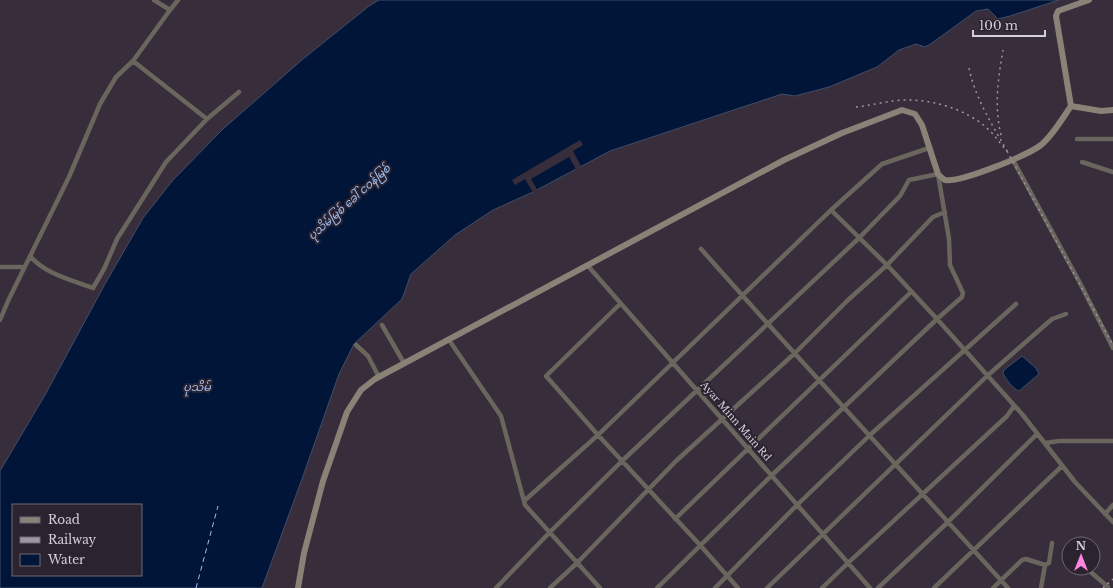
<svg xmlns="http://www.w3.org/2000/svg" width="1113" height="588" viewBox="0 0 1113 588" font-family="'Libre Baskerville','Noto Sans Myanmar',serif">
<rect width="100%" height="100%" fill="#372d3b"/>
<!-- water -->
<path fill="#011539" stroke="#414d69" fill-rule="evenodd" d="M 379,0 L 1059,0 L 1010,16 L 998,19 L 988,9 L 976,11 L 932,43 L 925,47 L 916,44 L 899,50 L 877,67 L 829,87 L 795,96 L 782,94 L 610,151 L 533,192 L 493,210 L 455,235 L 411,274 L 402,299 L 354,344 L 339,374 L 302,479 L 262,588 L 0,588 L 0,471 L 45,395 L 105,284 L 143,218 L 173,180 L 223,129 L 303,59 L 369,6 ZM 13,505 L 141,505 L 141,575 L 13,575 Z
M 1022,356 L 1036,368 L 1039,374 L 1019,391 C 1012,388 1006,379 1003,373 L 1004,370 Z"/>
<!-- pier -->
<path fill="#372d3b" d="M 580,140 L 583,145 L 573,151 L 582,168 L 577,171 L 569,157 L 531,179 L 538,191 L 534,194 L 525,179 L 515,185 L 512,180 Z"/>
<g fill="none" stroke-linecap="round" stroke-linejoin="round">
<!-- ferry -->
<path stroke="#9dc0f6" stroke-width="1" stroke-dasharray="5 4" stroke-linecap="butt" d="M 196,588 L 218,506"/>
<!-- street -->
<path stroke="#6a665e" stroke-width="4.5" d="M 154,0 L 170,10
M 133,61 L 207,119
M 1077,139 L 1113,139
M 1013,160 L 1080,283 L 1113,348
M 1082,162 L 1113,172
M 831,210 L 887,265 L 937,319 L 1022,414 L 1075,482 L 1113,522
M 701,249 L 768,324 L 1008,588
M 30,256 C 45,274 72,280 93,288 L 104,269 L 117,239 L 166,162 L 207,119 L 239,92
M 588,266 L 870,588
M 0,267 L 24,267
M 620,304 L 546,376 L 598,435 L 700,545 L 738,588
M 0,320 L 8,301 L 69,177 L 100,104 L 116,77 L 133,61 L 170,10 L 178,0
M 382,325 L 404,363
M 449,340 L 501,416 L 525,505 L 600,588
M 356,345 L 368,356 L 379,377
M 1045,443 L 1059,441 L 1113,441
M 524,501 L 598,435 L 831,210 L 882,164 L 929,148
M 1105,514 L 1113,505
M 675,519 L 911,292
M 1086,568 L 1108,587
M 496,588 L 550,532 L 622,461 L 859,238 L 900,196 L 909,180 L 938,174 L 949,239 L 950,265 L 963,293 L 962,297 L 937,319 L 771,476 L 657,588
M 550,588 L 577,563 L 676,461 L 795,353 L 847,301 L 887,265 L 933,217 L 945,212
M 715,588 L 797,505 L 870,435 L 1016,304
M 767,588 L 987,376 L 1052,319 L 1066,314
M 822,588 L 848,563 L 1007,416 L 1014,406
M 878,588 L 948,522 L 1037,434
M 934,588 L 1062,466
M 993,588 L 1022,560 L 1026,559 L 1045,565 L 1049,563 L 1052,543
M 1041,588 L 1045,565"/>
<!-- secondary -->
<path stroke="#898277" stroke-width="6" d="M 1089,0 L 1058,11 L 1056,16 L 1071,106 L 1101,111 L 1113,110
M 298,588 L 304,553 L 323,481 L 347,412 L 361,390 L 375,379 L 784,160 L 842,133 L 902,110 L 915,114 L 922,125 L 938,174 C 940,176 943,179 945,180 C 960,183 1028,155 1041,145 C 1053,135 1062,119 1071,106"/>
<!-- rail -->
<path stroke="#9e96a1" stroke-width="1.5" stroke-dasharray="2 4" stroke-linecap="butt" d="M 856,107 C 873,105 891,100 908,100 C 938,100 973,112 993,134 C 998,140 1002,146 1007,151 C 992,124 975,98 969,68
M 1001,135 C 994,106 998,79 1003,50
M 1007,151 L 1113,345
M 1103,588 L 1113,579"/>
</g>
<g text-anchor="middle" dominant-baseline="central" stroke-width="4" stroke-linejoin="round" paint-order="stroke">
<!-- street labels -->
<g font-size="10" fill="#d5cfd8" stroke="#2c2331">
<text transform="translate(736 421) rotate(49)">Ayar Minn Main Rd</text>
</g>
<!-- water labels -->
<g font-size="11" font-style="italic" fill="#9dc0f6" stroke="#2c2331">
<text transform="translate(349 202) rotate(-42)">ပုသိမ်မြစ် ခေါ် ငဝန်မြစ်</text>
<text x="197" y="387">ပုသိမ်</text>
</g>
</g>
<!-- legend -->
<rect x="12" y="504" width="130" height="72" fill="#2c2331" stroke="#706874"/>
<rect x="20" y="517" width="20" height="6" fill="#898277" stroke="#706874"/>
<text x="48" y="524" font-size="12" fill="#d5cfd8">Road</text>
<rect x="20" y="537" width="20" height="6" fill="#9e96a1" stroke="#706874"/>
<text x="48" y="544" font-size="12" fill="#d5cfd8">Railway</text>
<rect x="20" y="554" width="20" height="12" fill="#011539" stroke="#706874"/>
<text x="48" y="564" font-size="12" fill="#d5cfd8">Water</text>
<!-- north arrow -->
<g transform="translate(1081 556)"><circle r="19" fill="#2c2331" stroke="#706874"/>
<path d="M0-3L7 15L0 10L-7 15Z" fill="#fe85e0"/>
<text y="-6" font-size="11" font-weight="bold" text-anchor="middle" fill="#d5cfd8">N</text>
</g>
<!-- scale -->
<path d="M973 30v6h72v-6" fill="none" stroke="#d5cfd8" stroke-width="2"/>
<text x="979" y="30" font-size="12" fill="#d5cfd8" stroke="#2c2331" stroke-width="3" paint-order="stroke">100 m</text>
</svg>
